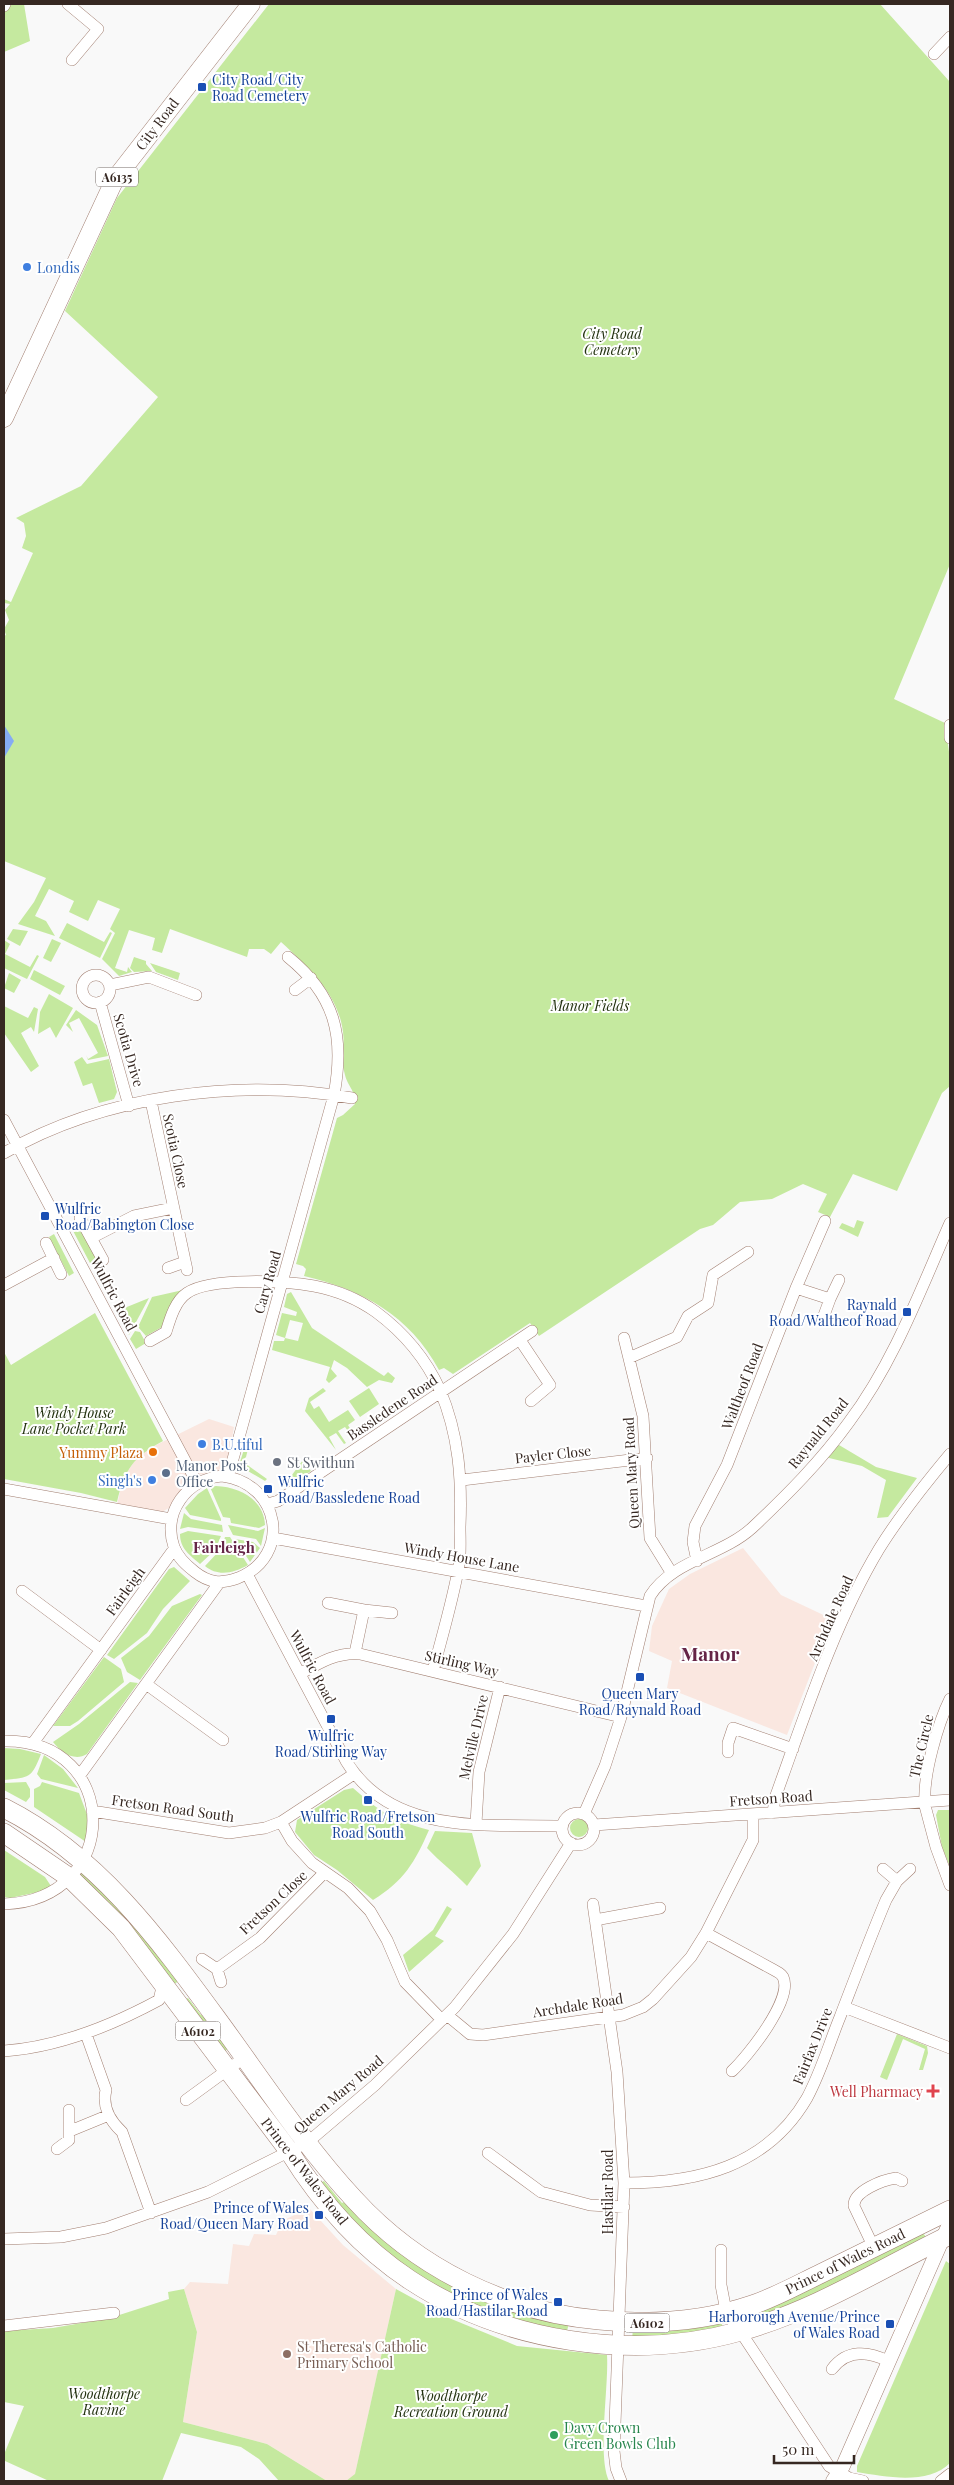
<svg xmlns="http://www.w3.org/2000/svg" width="954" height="2485" viewBox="0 0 954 2485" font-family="'Playfair Display',serif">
<rect width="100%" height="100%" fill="#f9f9f9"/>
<!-- built -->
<path fill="#fae7e0" d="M 209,1419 L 234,1427 L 227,1466 L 225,1469 L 198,1475 L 185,1484 L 169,1508 L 160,1513 L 117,1505 L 123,1478 L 140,1453 Z
M 743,1548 L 781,1595 L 832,1619 L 787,1735 L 667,1688 L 672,1661 L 649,1651 L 652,1626 L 669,1589 L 690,1574 Z
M 309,2208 L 343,2245 L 396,2289 L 355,2475 L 346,2481 L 327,2481 L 267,2444 L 183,2422 L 197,2332 L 184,2289 L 190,2282 L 228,2284 L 233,2244 L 249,2246 L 254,2234 L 276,2235 L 282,2221 Z"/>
<!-- green -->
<path fill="#c5e99f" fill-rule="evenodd" d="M 4,4 L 24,4 L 30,41 L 4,52 Z
M 269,4 L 880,4 L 950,82 L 950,564 L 894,699 L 945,723 L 950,759 L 950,1086 L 942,1093 L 897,1191 L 853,1174 L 830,1217 L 818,1212 L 827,1194 L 803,1184 L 772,1199 L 740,1202 L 713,1225 L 700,1229 L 539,1336 L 530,1323 L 453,1374 L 444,1368 L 439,1370 C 409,1315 363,1290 304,1276 L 306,1269 L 303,1266 L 296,1264 L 337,1118 L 343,1115 L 355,1104 C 355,1089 348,1087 345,1075 C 341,1062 345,1046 343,1032 C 338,993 308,967 281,942 L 271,954 L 264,949 L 249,949 L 247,957 L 170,929 L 162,953 L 152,950 L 155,938 L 129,930 L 115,968 L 127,972 L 128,967 L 132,972 L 119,976 L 102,959 L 115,933 L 110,929 L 120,909 L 98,900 L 88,921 L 69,912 L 74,901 L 49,889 L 35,916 L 46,921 L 55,936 L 18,924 L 34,902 L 46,878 L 4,861 L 4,636 L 6,635 L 4,629 L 9,620 L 5,610 L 10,604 L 4,603 L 4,599 L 11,602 L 33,553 L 22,548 L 26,536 L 24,523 L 16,518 L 81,486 L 158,397 L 65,311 L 117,198 Z
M 67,923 L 104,942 L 110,932 L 112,933 L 100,958 L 59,938 Z
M 13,929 L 28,931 L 20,946 L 7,939 Z
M 52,939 L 61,943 L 51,962 L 43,958 Z
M 4,940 L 10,944 L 5,954 L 30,967 L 37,955 L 39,956 L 27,979 L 4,968 Z
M 134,957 L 146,961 L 146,964 L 152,971 L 134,972 L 130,968 Z
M 150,963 L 180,973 L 178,980 L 156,972 Z
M 34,970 L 65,986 L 60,995 L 30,979 Z
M 9,973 L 21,980 L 14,993 L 4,988 Z
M 49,994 L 73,1008 L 56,1038 L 50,1027 L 38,1034 L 40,1012 Z
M 4,1006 L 28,1018 L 34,1007 L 38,1009 L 34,1032 L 31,1027 L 21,1033 L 39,1066 L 31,1072 L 4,1033 Z
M 76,1010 L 97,1025 L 108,1056 L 88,1060 L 86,1055 L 88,1059 L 98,1053 L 79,1018 L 69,1023 L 73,1032 L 66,1025 Z
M 82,1057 L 87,1064 L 109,1059 L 117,1092 L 114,1099 L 99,1103 L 92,1083 L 83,1086 L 74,1062 Z
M 857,1220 L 864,1222 L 858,1237 L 839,1228 L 842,1223 L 854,1228 Z
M 79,1223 L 99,1261 L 91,1265 L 71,1227 Z
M 54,1234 L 74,1273 L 69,1276 L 49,1237 Z
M 183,1290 L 162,1327 L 146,1336 L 138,1327 L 152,1297 Z
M 291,1292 L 312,1328 L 384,1376 L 388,1372 L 395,1378 L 392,1383 L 379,1380 L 367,1387 L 347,1368 L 334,1360 L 331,1369 L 337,1376 L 329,1383 L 326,1380 L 330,1367 L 272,1350 L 274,1341 L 284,1341 L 285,1338 L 276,1335 L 282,1313 L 296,1316 L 297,1312 L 284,1307 L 287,1294 ZM 290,1320 L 303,1323 L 298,1341 L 285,1338 Z
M 149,1298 L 129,1335 L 117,1311 Z
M 95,1313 L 163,1441 C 133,1457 125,1469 117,1502 L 81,1493 L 4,1479 L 4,1352 L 11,1365 Z
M 135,1331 L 140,1332 L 146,1343 L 136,1349 L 130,1339 Z
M 323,1388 L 326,1391 L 310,1402 L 314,1409 L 319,1406 L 329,1422 L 348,1410 L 355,1420 L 348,1425 L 355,1437 L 353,1438 L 345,1427 L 338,1431 L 346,1443 L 344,1444 L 336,1433 L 329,1437 L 336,1450 L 305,1411 L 309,1398 Z
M 369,1388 L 379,1404 L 360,1417 L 349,1401 Z
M 246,1443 L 249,1445 L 246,1457 L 242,1461 L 244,1464 L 246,1464 L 267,1479 L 265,1481 L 241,1467 L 240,1462 Z
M 839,1445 L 876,1467 L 917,1478 L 888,1517 L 877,1518 L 886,1480 L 862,1466 L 825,1457 Z
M 303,1460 L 311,1471 L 288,1486 L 286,1483 Z
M 216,1486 C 239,1487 264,1499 265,1525 L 259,1528 L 231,1523 L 230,1518 L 223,1517 L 210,1487 Z
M 207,1488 L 221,1519 L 221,1521 L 190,1515 L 185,1508 L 198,1494 Z
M 184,1513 L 191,1519 L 222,1525 L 223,1532 L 188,1527 L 180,1529 Z
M 228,1525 L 258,1531 L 265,1528 L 261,1546 L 256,1539 L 233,1535 Z
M 188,1531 L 221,1536 L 215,1550 L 200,1564 C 190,1555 180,1549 180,1534 Z
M 225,1537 L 230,1537 L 248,1565 C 234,1573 218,1577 205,1566 L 220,1550 Z
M 235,1539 L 253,1542 L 260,1548 L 250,1562 Z
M 174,1567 L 190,1581 L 163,1609 L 147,1633 L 114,1659 L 107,1655 L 169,1569 Z
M 200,1594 L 202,1595 L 140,1680 L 127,1672 L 121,1658 L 149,1636 L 172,1606 Z
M 104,1657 L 121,1669 L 124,1682 L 78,1721 L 70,1726 L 53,1726 Z
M 130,1682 L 138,1683 L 87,1754 C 74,1762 61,1752 53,1742 L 79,1724 Z
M 4,1748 L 20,1749 L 41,1754 C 31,1779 30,1777 4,1780 Z
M 44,1755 L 63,1769 L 78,1788 L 41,1779 L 37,1774 Z
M 26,1782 L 30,1789 L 30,1797 L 26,1802 L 4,1790 L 4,1783 Z
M 42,1782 L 79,1793 L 88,1817 L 86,1842 L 34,1807 L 34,1789 L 40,1786 Z
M 353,1788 C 380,1812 394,1821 429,1830 C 415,1862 404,1881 373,1900 L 337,1870 L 314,1855 L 295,1832 L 297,1820 L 344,1790 Z
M 938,1810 L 950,1810 L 950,1867 L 942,1847 L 936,1815 Z
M570 1828a9 9 0 1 1 18 0a9 9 0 1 1-18 0Z
M 435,1831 L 472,1833 L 481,1866 L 467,1886 C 454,1872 440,1862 427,1848 Z
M 4,1850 L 45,1877 L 53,1889 L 10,1898 L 4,1897 Z
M 83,1869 L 181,1979 L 172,1986 L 77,1875 Z
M 447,1906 L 452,1909 L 435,1936 L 444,1941 L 409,1972 L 403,1955 L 433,1930 Z
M 188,1998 L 201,2015 L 208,2015 L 231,2047 L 221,2054 L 183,2001 Z
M 897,2034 L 927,2046 L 928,2053 L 923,2070 L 919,2070 L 925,2049 L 903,2039 L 887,2080 L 880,2077 Z
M 320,2180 L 322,2182 L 324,2181 L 342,2203 L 346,2201 L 375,2231 L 569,2323 L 566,2335 L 480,2308 L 419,2277 L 345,2217 Z
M 923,2233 L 926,2237 L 844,2282 L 749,2324 L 745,2312 Z
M 946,2261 L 950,2264 L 950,2463 C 929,2485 886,2477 857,2472 L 857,2466 Z
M 184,2289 L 197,2332 L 183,2422 L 267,2444 L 327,2481 L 279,2481 L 259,2459 L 241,2447 L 181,2433 L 162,2481 L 49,2481 L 5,2461 L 5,2452 L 24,2406 L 4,2402 L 4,2331 L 53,2328 L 110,2318 L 169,2299 L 168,2292 Z
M 396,2289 L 449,2318 L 517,2346 L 607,2355 C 609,2387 597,2456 609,2481 L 346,2481 L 355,2474 Z
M 721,2319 L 723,2331 L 632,2340 L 633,2328 Z"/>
<!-- water -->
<path fill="#85abf4" d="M 4,725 L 14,741 L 4,758 Z"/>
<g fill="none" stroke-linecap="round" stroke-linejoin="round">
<defs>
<path id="minor" d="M 68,4 L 98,29 L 72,60
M 4,6 L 5,4
M 934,54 L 950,37
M 950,725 L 950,738
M82 989a14 14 0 1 1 28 0a14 14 0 1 1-28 0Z
M 110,985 L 149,977 L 196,995
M 295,990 L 311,978
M 100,1002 L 129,1106
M 151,1101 L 187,1270
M 4,1120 L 197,1483
M 4,1153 C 104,1095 239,1078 352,1098
M 80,1218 L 103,1260
M 91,1238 L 134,1216 L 173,1208
M 46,1243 L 61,1274
M 168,1268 L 185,1262
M 4,1285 L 54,1258
M 796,1288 L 830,1299 L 839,1280
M 823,1318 L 830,1299
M 624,1338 L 643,1416 L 650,1538 L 671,1572
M 520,1340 L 550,1385 L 531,1401
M 150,1341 L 166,1332 C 170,1319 175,1301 187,1293 C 210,1277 286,1281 314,1286 C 335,1290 358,1299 376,1312 C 403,1332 426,1359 440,1390 C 459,1435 462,1479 460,1527 C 460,1539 461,1553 459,1565 C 453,1600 442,1636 433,1671
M 631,1357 L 677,1337 L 688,1316 L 708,1303 L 713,1275 L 748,1252
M 222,1476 C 280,1483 293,1556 238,1578 C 221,1584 209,1583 195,1572 C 186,1565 178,1558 174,1547 C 162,1512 187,1479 222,1476 Z
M 228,1477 L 334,1095 C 345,1036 335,995 288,957
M 462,1480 L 647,1458
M 4,1489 L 171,1519
M 268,1504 L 278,1501 L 532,1331
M 273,1538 L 646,1606
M 697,1561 L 693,1542 L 695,1526 L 727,1465 L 796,1288 L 825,1221
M 247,1574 L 346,1761 C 392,1836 486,1824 562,1826
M 22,1591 L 101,1650
M 328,1603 L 364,1610
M 355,1653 L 364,1610 L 392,1613
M 300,1674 C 319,1663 337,1652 360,1654 L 621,1717
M 146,1684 L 223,1740
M 4,1741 C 122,1739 123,1900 4,1904
M 33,1743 L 174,1549
M 728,1752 L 728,1743 L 733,1728 L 793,1749
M 80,1775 L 219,1583
M 924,1802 L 936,1847 L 950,1885
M 925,1802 C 923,1775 938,1723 950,1699
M 92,1811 L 229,1833 L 265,1828 L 281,1822 L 354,1774
M562 1829a16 16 0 1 1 32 0a16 16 0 1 1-32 0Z
M 773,1813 L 775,1798 C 805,1715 834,1624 879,1549 C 900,1515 925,1484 950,1454
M 584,1814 L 605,1766 L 621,1717 L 650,1596 C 673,1560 721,1556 752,1528 C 787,1495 821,1461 849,1422 C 894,1362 920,1291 950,1223
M 281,1822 L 292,1841 L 312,1863 L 348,1888 L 370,1911 L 387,1940 L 405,1982 L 442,2020
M 476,1824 L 479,1772 L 500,1687
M 594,1825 L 950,1800
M 883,1869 L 897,1881
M 593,1904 L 617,2072 L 624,2183 L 614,2451 L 616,2468 L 621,2481
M 595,1920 L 660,1908
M 706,1933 L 774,1970 C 777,1972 781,1973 783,1977 C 794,1999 747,2057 732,2071
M 202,1959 L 217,1969 L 221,1982
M 217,1969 L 260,1938 L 324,1873
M 844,2007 L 950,2048
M 447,2015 L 470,2034 L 483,2035 L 623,2015 L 643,2007 L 653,1999 L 691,1957 L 706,1933 L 753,1840 L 753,1815
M 86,2034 L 106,2090 C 102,2106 110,2121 122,2132 L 151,2213
M 4,2051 C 59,2047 111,2026 159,2000 L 163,1983
M 186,2100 L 245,2057
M 70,2131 L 109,2115
M 57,2149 L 69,2140 L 69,2110
M 488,2153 L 541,2192 L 590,2205 L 624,2207
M 624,2183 C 697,2183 767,2167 807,2098 C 821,2072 829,2044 840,2017 C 855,1978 870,1938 886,1900 L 897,1881 L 910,1869
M 4,2239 L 61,2237 L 106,2228 L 208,2192 L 308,2142 L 375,2085 L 455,2007 L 513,1934 L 571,1843
M 874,2248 L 854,2206 C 853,2191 883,2180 896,2178 L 902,2181
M 721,2250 L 721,2285 L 725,2306 L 732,2316 L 734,2327 L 744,2337 L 829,2466 L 849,2478 L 863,2481
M 4,2326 L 114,2313
M 832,2369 C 847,2349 868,2351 888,2361
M 941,2481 L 950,2474"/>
<path id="tertiary" d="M 833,2481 L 843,2466 L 950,2222"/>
<path id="primary" d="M 4,418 L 115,179 L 251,4"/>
<path id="trunk" d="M 4,1808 C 97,1855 157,1937 217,2019 C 261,2079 304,2145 354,2199 C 417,2268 505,2312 599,2320 C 650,2325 702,2322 752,2305 C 776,2297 799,2284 822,2273 C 865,2252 907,2231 950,2210
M 4,1833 L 70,1878 L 121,1928 L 289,2151 C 320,2201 360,2247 410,2280 C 504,2342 632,2362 741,2331 C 814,2311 882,2268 950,2235"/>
</defs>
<!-- minor casing -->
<use href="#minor" stroke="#a27f71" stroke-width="12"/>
<!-- tertiary casing -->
<use href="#tertiary" stroke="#a27f71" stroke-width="15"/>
<!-- primary casing -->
<use href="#primary" stroke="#a27f71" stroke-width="19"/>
<!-- trunk casing -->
<use href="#trunk" stroke="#a27f71" stroke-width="20"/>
<!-- minor -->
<use href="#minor" stroke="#fff" stroke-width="11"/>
<!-- tertiary -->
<use href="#tertiary" stroke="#fff" stroke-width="14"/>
<!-- primary -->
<use href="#primary" stroke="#fff" stroke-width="18"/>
<!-- trunk -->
<use href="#trunk" stroke="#fff" stroke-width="19"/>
</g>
<!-- markers -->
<g fill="#1a4fb4" stroke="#fff" stroke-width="2">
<rect x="197" y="82" width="10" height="10" rx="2.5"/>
<rect x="40" y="1211" width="10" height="10" rx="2.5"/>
<rect x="902" y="1307" width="10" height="10" rx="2.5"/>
<rect x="263" y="1484" width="10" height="10" rx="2.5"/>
<rect x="635" y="1672" width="10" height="10" rx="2.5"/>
<rect x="326" y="1714" width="10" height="10" rx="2.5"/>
<rect x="363" y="1795" width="10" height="10" rx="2.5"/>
<rect x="314" y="2210" width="10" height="10" rx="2.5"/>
<rect x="553" y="2297" width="10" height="10" rx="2.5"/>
<rect x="885" y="2319" width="10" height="10" rx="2.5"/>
</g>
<g fill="#3f7fe0" stroke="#fff" stroke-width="2">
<circle cx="27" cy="267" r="5"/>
<circle cx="202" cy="1444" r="5"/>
<circle cx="152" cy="1480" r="5"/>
</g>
<circle fill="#e8710a" stroke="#fff" stroke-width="2" cx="153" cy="1452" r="5"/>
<circle fill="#6b7280" stroke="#fff" stroke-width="2" cx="277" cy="1462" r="5"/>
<circle fill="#5c6f8a" stroke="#fff" stroke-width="2" cx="166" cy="1473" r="5"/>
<path fill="#e0444e" stroke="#fff" stroke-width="2" d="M930.5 2083.5h5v5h5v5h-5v5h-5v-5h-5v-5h5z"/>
<circle fill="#8d6e63" stroke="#fff" stroke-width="2" cx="287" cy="2354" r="5"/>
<circle fill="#2e9e5b" stroke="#fff" stroke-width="2" cx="554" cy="2435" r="5"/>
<g text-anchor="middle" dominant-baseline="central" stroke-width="4" stroke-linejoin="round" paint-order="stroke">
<!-- shield labels -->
<g fill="#fff" stroke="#726864" stroke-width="1">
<rect x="96" y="167.5" width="42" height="19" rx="4"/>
<rect x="175.5" y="2021.5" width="45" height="19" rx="4"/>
<rect x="624.5" y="2313.5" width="45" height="19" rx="4"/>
</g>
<g font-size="12" font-weight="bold" fill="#362822">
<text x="117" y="177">A6135</text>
<text x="198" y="2031">A6102</text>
<text x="647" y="2323">A6102</text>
</g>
<!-- transit labels -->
<g font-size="14" fill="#164399" stroke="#fff" text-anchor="end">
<text x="212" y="79" text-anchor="start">City Road/City<tspan x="212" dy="16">Road Cemetery</tspan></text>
<text x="55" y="1208" text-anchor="start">Wulfric<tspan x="55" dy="16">Road/Babington Close</tspan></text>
<text x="897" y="1304">Raynald<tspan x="897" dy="16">Road/Waltheof Road</tspan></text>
<text x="278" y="1481" text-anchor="start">Wulfric<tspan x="278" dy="16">Road/Bassledene Road</tspan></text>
<text x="640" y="1693" text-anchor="middle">Queen Mary<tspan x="640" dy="16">Road/Raynald Road</tspan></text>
<text x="331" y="1735" text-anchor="middle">Wulfric<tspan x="331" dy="16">Road/Stirling Way</tspan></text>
<text x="368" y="1816" text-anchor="middle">Wulfric Road/Fretson<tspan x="368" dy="16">Road South</tspan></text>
<text x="309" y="2207">Prince of Wales<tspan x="309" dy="16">Road/Queen Mary Road</tspan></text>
<text x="548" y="2294">Prince of Wales<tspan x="548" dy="16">Road/Hastilar Road</tspan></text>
<text x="880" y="2316">Harborough Avenue/Prince<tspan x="880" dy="16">of Wales Road</tspan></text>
</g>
<!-- street labels -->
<g font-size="14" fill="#362822" stroke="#fff">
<text transform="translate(157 124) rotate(-53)">City Road</text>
<text transform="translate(129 1050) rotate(74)">Scotia Drive</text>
<text transform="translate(176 1151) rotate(78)">Scotia Close</text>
<text transform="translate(267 1282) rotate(-74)">Cary Road</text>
<text transform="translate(114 1294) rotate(62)">Wulfric Road</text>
<text transform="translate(742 1386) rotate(-69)">Waltheof Road</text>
<text transform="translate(392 1407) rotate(-34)">Bassledene Road</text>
<text transform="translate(818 1433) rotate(-51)">Raynald Road</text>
<text transform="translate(553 1454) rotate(-6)">Payler Close</text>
<text transform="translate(631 1473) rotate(-93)">Queen Mary Road</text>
<text transform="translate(462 1557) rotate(10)">Windy House Lane</text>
<text transform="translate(125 1591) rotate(-54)">Fairleigh</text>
<text transform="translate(830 1618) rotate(-66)">Archdale Road</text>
<text transform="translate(462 1663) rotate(13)">Stirling Way</text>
<text transform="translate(313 1667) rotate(62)">Wulfric Road</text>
<text transform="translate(473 1737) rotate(-77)">Melville Drive</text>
<text transform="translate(921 1746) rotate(-77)">The Circle</text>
<text transform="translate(771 1798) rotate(-4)">Fretson Road</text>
<text transform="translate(173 1808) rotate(8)">Fretson Road South</text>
<text transform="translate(273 1902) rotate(-43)">Fretson Close</text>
<text transform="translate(578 2005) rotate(-9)">Archdale Road</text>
<text transform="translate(812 2046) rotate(-68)">Fairfax Drive</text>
<text transform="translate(338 2094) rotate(-40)">Queen Mary Road</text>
<text transform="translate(305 2171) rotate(52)">Prince of Wales Road</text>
<text transform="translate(607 2192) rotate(-90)">Hastilar Road</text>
<text transform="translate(845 2261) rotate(-26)">Prince of Wales Road</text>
</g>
<!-- shop labels -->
<g font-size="14" fill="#366cbe" stroke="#fff" text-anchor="start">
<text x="37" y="267">Londis</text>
<text x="212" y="1444">B.U.tiful</text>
<text x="142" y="1480" text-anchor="end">Singh's</text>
</g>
<!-- park labels -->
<g font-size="14" font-style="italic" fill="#233210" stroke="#fff">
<text x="612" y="333">City Road<tspan x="612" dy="16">Cemetery</tspan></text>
<text x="590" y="1005">Manor Fields</text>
<text x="74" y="1412">Windy House<tspan x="74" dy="16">Lane Pocket Park</tspan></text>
<text x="104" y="2393">Woodthorpe<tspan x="104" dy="16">Ravine</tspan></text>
<text x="451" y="2395">Woodthorpe<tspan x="451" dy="16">Recreation Ground</tspan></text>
</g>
<!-- food labels -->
<g font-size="14" fill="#c56008" stroke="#fff" text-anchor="end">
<text x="143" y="1452">Yummy Plaza</text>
</g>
<!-- worship labels -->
<g font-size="14" fill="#5b616d" stroke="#fff" text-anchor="start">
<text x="287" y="1462">St Swithun</text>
</g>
<!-- service labels -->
<g font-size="14" fill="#4e5e75" stroke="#fff" text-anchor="start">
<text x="176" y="1465">Manor Post<tspan x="176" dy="16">Office</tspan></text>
</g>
<!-- health labels -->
<g font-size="14" fill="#be3a42" stroke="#fff" text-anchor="end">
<text x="923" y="2091">Well Pharmacy</text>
</g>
<!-- education labels -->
<g font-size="14" fill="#785e54" stroke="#fff" text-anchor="start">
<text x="297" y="2346">St Theresa's Catholic<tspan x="297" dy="16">Primary School</tspan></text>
</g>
<!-- leisure labels -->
<g font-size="14" fill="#27864d" stroke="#fff" text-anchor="start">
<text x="564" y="2427">Davy Crown<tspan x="564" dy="16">Green Bowls Club</tspan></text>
</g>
<!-- neighbourhood labels -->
<g font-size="15" font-weight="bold" fill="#652547" stroke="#fff">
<text x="224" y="1547">Fairleigh</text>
</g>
<!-- district labels -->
<g font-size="19" font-weight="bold" fill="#652547" stroke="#fff">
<text x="710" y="1653">Manor</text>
</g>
</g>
<!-- border -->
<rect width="954" height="2485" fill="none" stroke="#362822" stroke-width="10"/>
<!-- scale -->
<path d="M774 2455v8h80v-8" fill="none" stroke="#362822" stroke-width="2.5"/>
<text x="782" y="2455" font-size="15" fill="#362822" stroke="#ffffff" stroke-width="4" paint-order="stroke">50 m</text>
</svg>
